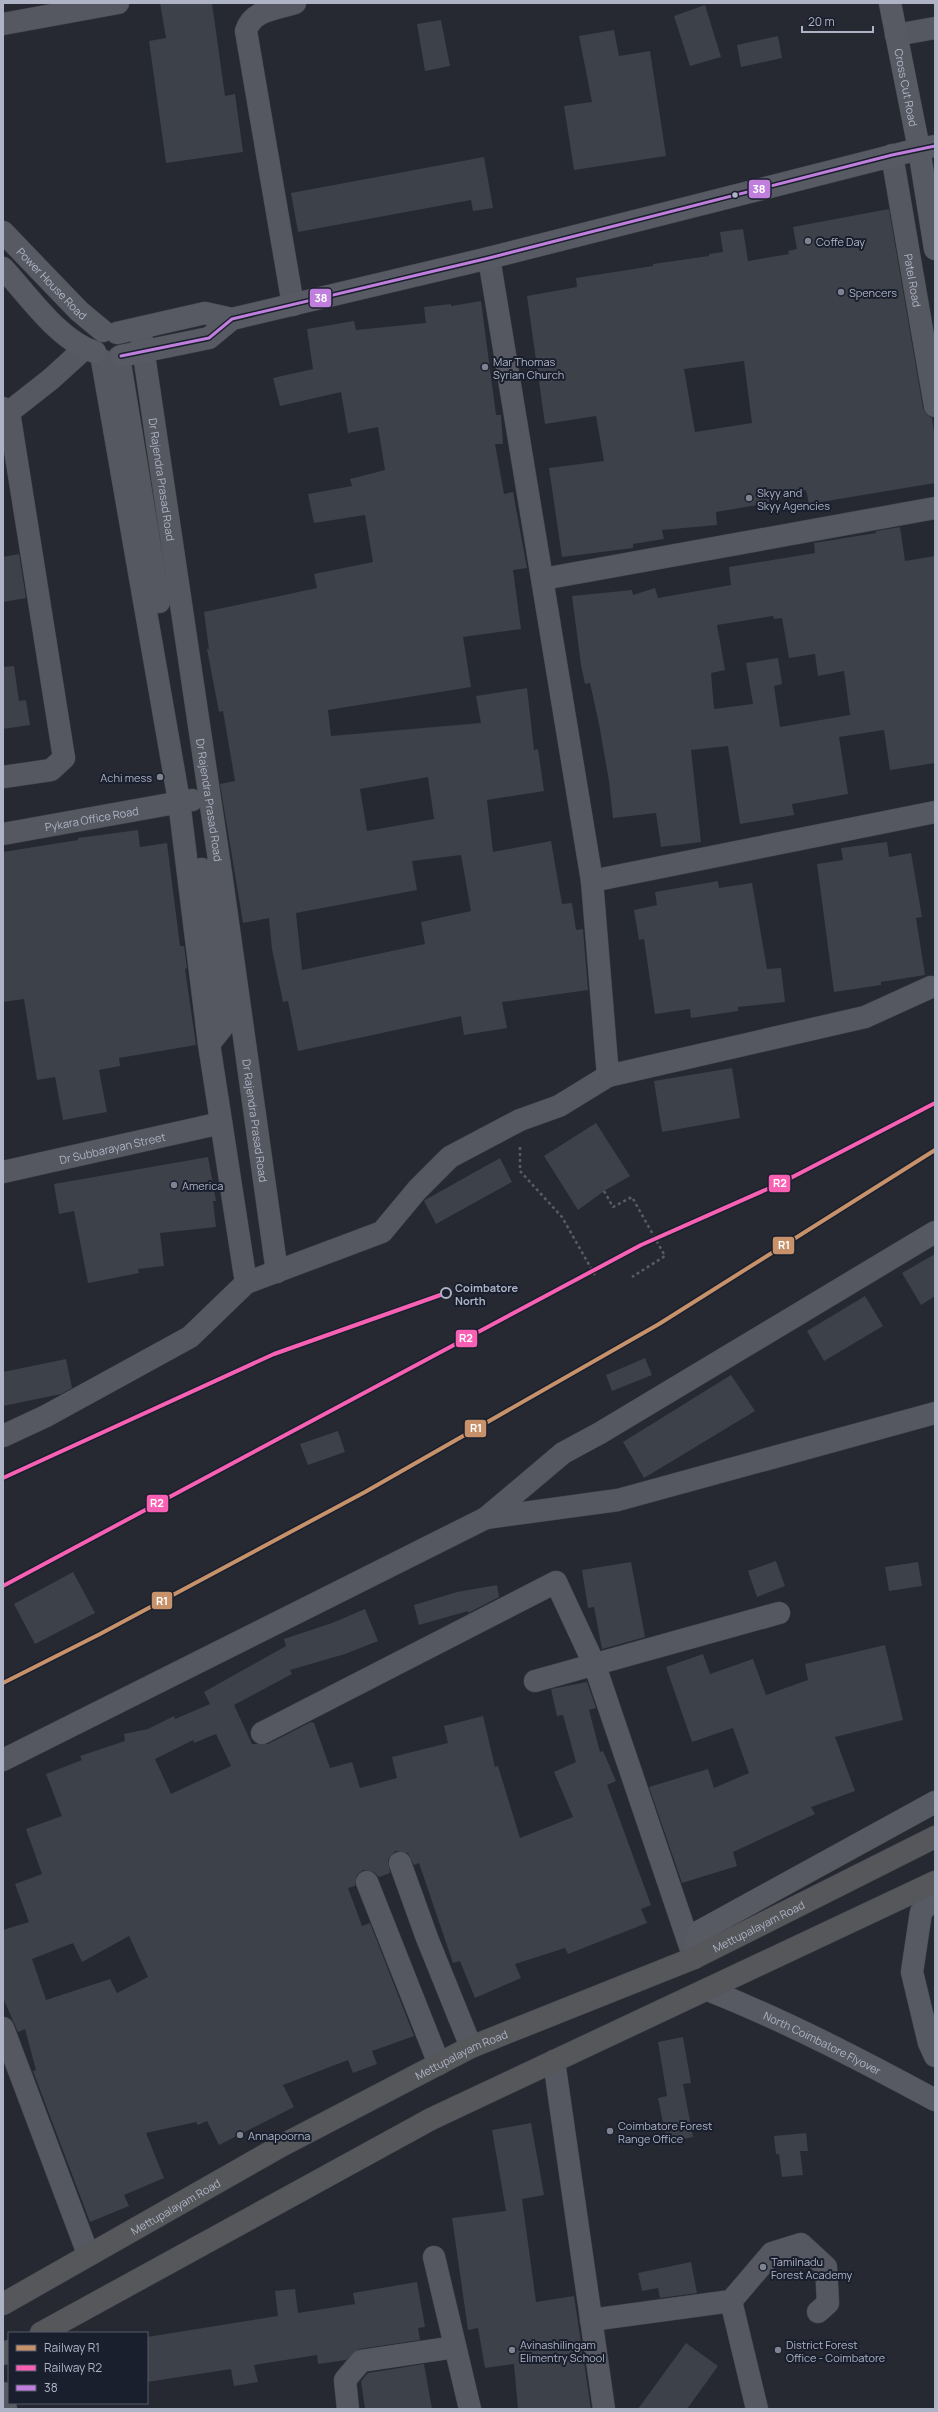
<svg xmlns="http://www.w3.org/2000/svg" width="938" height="2412" viewBox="0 0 938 2412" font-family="Manrope,sans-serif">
<rect width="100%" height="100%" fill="#262932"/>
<!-- building -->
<path fill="#3d4149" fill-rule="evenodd" d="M 160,3 L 212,3 L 225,96 L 235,94 L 243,152 L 166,163 L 149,41 L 166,38 Z
M 705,5 L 721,57 L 690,66 L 674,16 Z
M 441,20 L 450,66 L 425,71 L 417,24 Z
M 614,30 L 619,56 L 650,51 L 666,156 L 574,170 L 564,106 L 592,102 L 579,36 Z
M 778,36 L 782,58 L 741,67 L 737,45 Z
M 484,157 L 493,208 L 473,211 L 471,200 L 298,232 L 291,193 Z
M 889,209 L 923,408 L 926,414 L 932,418 L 935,439 L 935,483 L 809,504 L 806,490 L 763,504 L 716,512 L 717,525 L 662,530 L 664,539 L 633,544 L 633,548 L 562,557 L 549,468 L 604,461 L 596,416 L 545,424 L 527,296 L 577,287 L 576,278 L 653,266 L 653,264 L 709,256 L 709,254 L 723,252 L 720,232 L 743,229 L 748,261 L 789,254 L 788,251 L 797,249 L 793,227 ZM 744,361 L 752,423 L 695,432 L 684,369 Z
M 481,301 L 496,415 L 501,415 L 503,444 L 495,444 L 504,494 L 513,492 L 527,568 L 513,570 L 521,629 L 463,637 L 471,687 L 328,710 L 331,736 L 481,723 L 476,696 L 527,688 L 534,750 L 538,749 L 544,791 L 487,800 L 493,852 L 551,841 L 562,904 L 572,903 L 576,930 L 583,929 L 588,990 L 502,1002 L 507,1028 L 464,1035 L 461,1016 L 298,1051 L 288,1001 L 283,1002 L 272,949 L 269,918 L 243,923 L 220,784 L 235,781 L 223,711 L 219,712 L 207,649 L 209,649 L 204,612 L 317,588 L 314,574 L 373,562 L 365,515 L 314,523 L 308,494 L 352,486 L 350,479 L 385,470 L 378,427 L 348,433 L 341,392 L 280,406 L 273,378 L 313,369 L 307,329 L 354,321 L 356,330 L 426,323 L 424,307 L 451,304 L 451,306 ZM 428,777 L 434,819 L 367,831 L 360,789 ZM 461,855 L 471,911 L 421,922 L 425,944 L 302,970 L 296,913 L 417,890 L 412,861 Z
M 900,527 L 905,561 L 935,556 L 935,763 L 890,770 L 884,730 L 839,737 L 848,794 L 792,804 L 794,815 L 740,824 L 728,746 L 691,750 L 701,842 L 661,847 L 656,813 L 613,818 L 609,781 L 599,724 L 590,683 L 585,684 L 581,665 L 572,596 L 632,590 L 633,595 L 655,588 L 658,598 L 731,585 L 729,567 L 815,553 L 814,543 L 876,533 L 876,531 ZM 773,616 L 774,619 L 782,618 L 789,658 L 815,654 L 818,676 L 844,671 L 850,715 L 780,727 L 774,686 L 782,684 L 778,658 L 746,663 L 753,704 L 714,709 L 711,673 L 725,670 L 717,625 Z
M 19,554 L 26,598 L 3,602 L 3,557 Z
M 14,666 L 19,701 L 26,700 L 30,725 L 3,729 L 3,667 Z
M 138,830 L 140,847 L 167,843 L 180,946 L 184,946 L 187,968 L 185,969 L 196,1045 L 119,1058 L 120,1066 L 99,1070 L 107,1112 L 63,1120 L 55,1077 L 37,1080 L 24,999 L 3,1002 L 3,852 L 78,840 L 78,838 Z
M 887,842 L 889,857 L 911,853 L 922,917 L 916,918 L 925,975 L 881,982 L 881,985 L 834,992 L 817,864 L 843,860 L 841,848 Z
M 718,881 L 719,888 L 752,883 L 767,969 L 781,968 L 785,1002 L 738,1007 L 738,1011 L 691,1018 L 690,1009 L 655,1014 L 644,939 L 639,940 L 634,910 L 657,905 L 655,892 Z
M 732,1068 L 740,1118 L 662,1132 L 654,1081 Z
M 596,1123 L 630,1176 L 604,1191 L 578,1210 L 544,1156 Z
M 208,1157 L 216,1201 L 213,1201 L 216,1227 L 160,1233 L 164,1266 L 138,1269 L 139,1273 L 88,1283 L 74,1211 L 59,1214 L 54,1184 Z
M 500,1158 L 512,1182 L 436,1224 L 424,1201 L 425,1200 Z
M 935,1254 L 935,1296 L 921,1305 L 902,1273 Z
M 865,1296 L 883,1326 L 824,1361 L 807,1331 Z
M 645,1358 L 652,1375 L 612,1391 L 606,1375 Z
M 66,1359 L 72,1388 L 61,1394 L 3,1406 L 3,1372 Z
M 731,1375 L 755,1411 L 644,1478 L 623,1442 Z
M 338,1431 L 345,1452 L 308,1465 L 300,1444 Z
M 776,1561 L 785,1586 L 757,1597 L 748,1571 Z
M 631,1562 L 645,1637 L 602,1649 L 594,1607 L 588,1608 L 582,1570 Z
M 918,1562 L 922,1586 L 889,1591 L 885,1567 Z
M 73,1572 L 95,1613 L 35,1644 L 14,1604 Z
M 497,1585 L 499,1597 L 468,1613 L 468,1611 L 419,1625 L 414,1605 L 457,1592 Z
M 365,1609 L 378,1641 L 345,1654 L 290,1670 L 292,1674 L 234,1705 L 252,1744 L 268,1744 L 311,1722 L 314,1723 L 330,1768 L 352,1762 L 360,1788 L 397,1778 L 392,1757 L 448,1743 L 444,1726 L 483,1716 L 495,1767 L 498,1766 L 520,1838 L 573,1817 L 554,1772 L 576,1762 L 563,1715 L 557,1716 L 551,1689 L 587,1682 L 596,1708 L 589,1710 L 600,1752 L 603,1751 L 616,1781 L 607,1785 L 651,1905 L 641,1909 L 647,1923 L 568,1954 L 565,1948 L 515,1964 L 521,1978 L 475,1998 L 460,1961 L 453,1963 L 419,1863 L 414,1865 L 408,1853 L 395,1851 L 388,1860 L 390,1873 L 379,1877 L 374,1872 L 363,1870 L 357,1875 L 355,1886 L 348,1888 L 362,1926 L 370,1923 L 414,2036 L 372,2051 L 377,2064 L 353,2073 L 348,2060 L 283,2085 L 294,2107 L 219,2145 L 207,2121 L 198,2125 L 196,2122 L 146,2133 L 164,2178 L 124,2195 L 129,2206 L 90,2222 L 33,2071 L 36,2070 L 25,2029 L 18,2032 L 3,1998 L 3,1930 L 29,1922 L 15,1884 L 42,1874 L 26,1829 L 62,1816 L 46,1774 L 82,1760 L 80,1756 L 125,1741 L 124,1734 L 148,1729 L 174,1716 L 175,1719 L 210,1704 L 204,1692 L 286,1646 L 284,1639 L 332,1623 ZM 216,1734 L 231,1766 L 171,1794 L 155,1759 L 193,1740 L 194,1743 ZM 129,1936 L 148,1977 L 117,1993 L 110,1979 L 46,2000 L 32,1959 L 73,1943 L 82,1962 Z
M 885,1645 L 903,1720 L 835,1737 L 855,1791 L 811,1807 L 815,1814 L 733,1852 L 737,1866 L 682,1883 L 649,1787 L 708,1769 L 714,1788 L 749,1773 L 733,1728 L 692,1742 L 666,1667 L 703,1654 L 710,1674 L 753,1659 L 766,1695 L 808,1680 L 805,1664 Z
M 683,2037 L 691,2083 L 683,2084 L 693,2137 L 667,2142 L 658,2098 L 667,2096 L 658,2042 Z
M 531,2123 L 544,2195 L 522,2199 L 536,2302 L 574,2296 L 591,2409 L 518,2409 L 514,2364 L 485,2368 L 478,2328 L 468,2330 L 452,2218 L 506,2211 L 492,2130 Z
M 806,2133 L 808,2151 L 800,2151 L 803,2175 L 782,2177 L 779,2154 L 776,2154 L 774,2136 Z
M 691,2262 L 697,2293 L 660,2298 L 658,2288 L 642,2291 L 638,2273 Z
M 417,2282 L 425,2327 L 418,2328 L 420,2340 L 359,2349 L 346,2360 L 318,2364 L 317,2355 L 254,2365 L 258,2382 L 234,2386 L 231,2369 L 147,2382 L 147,2337 L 278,2316 L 275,2291 L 295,2289 L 298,2313 L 355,2304 L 353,2293 Z
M 686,2343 L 718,2366 L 687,2409 L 638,2409 Z
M 424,2364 L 432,2409 L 365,2409 L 361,2381 L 368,2373 Z"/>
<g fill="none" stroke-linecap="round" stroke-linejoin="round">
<defs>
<g id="minor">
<path d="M 3,24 L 118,3"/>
<path d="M 896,35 L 935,28"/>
<path d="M 919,149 L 935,146"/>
<path id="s1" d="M 892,155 L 935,406"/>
<path d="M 489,258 L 592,881 L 935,812"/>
<path d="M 293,305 L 246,31 C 252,10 276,9 295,3"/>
<path id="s2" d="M 140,328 L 222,880 L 277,1272"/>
<path d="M 119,357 L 159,602"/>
<path d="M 3,408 L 9,412 L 64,758 L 51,770 L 3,777"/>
<path d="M 9,412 L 51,379 L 84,349"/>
<path d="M 543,579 L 935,508"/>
<path id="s3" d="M 3,834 L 192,800"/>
<path d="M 202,869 L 225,1024 L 209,1044"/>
<path d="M 592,881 L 608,1076 L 865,1017 L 931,987"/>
<path id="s4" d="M 3,1172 L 221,1123"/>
<path d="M 246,1283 L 382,1232 L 417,1190 L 450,1157 L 520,1120 L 559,1106 L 608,1076"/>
<path d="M 3,1436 L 46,1416 L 190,1337 L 246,1283 L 209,1044 L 179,801 L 102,360"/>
<path d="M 486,1518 L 618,1500 L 935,1413"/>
<path d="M 535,1681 L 779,1613"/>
<path d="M 262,1733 L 556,1582 L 595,1666 L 694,1958"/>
<path d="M 3,1760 L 486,1518 L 563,1453 L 600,1433 L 935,1232"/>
<path d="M 400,1863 L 427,1938 L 471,2047"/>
<path d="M 367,1882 L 439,2064"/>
<path d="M 3,2028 L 88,2254"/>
<path d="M 554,2061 L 604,2409"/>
<path d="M 434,2257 L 470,2409"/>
<path d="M 731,2301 L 757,2409"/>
<path d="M 591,2320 L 731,2301 L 772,2253 L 801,2244 L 826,2267 L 828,2303 L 818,2312"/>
<path d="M 348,2409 L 345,2380 L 361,2361 L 455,2347"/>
</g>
<g id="major">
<path id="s5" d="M 890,3 L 919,149 L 935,249"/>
<path id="s6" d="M 3,232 L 79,311 L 103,331"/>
<path d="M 3,268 C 28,295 59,341 95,352"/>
<path d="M 117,333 L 205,313 L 232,319"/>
<path d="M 121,356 L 209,338 L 232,319 L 489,258 L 919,149"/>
<path d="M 935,1897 L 921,1912 L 912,1972 L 929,2043 L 935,2056"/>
<path d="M 694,1958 L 700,1931 L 935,1802"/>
<path id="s7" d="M 708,1990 C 786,2021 861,2060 935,2100"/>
<path d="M 3,2393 L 6,2409"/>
</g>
<g id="highway">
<path id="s8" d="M 3,2304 L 281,2146 L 471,2047 L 694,1958 L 935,1837"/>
<path d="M 41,2333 L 431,2119 L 935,1882"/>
<path d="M 3,2354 L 9,2351"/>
</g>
</defs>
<!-- minor casing -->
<use href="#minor" stroke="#42444b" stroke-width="23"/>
<!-- major casing -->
<use href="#major" stroke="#43464f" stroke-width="23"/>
<!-- highway casing -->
<use href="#highway" stroke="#42454e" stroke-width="23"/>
<!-- path -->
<path stroke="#585c65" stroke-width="2.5" stroke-dasharray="3 3" stroke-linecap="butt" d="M 520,1147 L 520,1171 L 562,1217 L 596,1277
M 604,1191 L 613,1207 L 632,1197 L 665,1256 L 632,1277"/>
<!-- minor -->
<use href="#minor" stroke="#565861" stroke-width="22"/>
<!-- major -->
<use href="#major" stroke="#585a63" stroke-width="22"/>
<!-- highway -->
<use href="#highway" stroke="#56575b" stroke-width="22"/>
<!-- rail -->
<path stroke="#595c64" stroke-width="3" stroke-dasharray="4 4" stroke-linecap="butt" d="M 3,1478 L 274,1354 L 446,1293
M 3,1683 L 100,1634 L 365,1492 L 659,1324 L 935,1150"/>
<defs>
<path id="bus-1" d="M 121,356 L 209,338 L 232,319 L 489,258 L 892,155 L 935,146"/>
</defs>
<!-- bus-1 casing -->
<use href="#bus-1" stroke="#191f2d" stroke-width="6"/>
<!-- bus-1 -->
<use href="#bus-1" stroke="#c07fdc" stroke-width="3"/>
<defs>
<path id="rail-1" d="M 3,1683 L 100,1634 L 365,1492 L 659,1324 L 935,1150"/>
<path id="rail-2" d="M 3,1478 L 274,1354 L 446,1293
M 3,1586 L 641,1245 L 781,1183 L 935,1103"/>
</defs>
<!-- rail-1 casing -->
<use href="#rail-1" stroke="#191f2d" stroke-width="7"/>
<!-- rail-2 casing -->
<use href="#rail-2" stroke="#191f2d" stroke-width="7"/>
<!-- rail-1 -->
<use href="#rail-1" stroke="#c7916a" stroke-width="4"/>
<!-- rail-2 -->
<use href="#rail-2" stroke="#f860b3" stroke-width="4"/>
</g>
<!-- markers -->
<circle fill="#aeb4c5" stroke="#191f2d" stroke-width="1.5" cx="735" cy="195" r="3.5"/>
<g fill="#7e8392" stroke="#191f2d" stroke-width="1.5">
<circle cx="808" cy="241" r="4"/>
<circle cx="841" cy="292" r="4"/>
<circle cx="485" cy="367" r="4"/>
<circle cx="749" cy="498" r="4"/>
<circle cx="160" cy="777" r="4"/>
<circle cx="174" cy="1185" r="4"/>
<circle cx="610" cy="2131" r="4"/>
<circle cx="240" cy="2135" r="4"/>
<circle cx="763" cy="2267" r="4"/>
<circle cx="512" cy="2350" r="4"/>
<circle cx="778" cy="2350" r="4"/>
</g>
<circle fill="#191f2d" stroke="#aeb4c5" stroke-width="2" cx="446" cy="1293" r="5"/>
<g text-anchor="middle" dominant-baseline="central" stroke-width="4" stroke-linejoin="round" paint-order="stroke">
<!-- street labels -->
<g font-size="11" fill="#aeb4c5" stroke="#191f2d">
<text stroke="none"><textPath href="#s5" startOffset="86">Cross Cut Road</textPath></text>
<text stroke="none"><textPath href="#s1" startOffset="127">Patel Road</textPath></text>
<text stroke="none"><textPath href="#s6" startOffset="71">Power House Road</textPath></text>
<text stroke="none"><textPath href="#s2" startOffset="153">Dr Rajendra Prasad Road</textPath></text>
<text stroke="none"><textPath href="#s2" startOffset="477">Dr Rajendra Prasad Road</textPath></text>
<text stroke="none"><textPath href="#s3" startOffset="90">Pykara Office Road</textPath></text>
<text stroke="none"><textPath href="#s2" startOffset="801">Dr Rajendra Prasad Road</textPath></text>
<text stroke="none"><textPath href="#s4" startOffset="112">Dr Subbarayan Street</textPath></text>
<text stroke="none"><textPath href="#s8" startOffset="846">Mettupalayam Road</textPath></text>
<text stroke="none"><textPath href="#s7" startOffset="126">North Coimbatore Flyover</textPath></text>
<text stroke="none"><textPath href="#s8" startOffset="522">Mettupalayam Road</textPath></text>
<text stroke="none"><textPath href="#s8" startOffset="198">Mettupalayam Road</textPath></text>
</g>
<!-- poi labels -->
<g font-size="11" fill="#aeb4c5" stroke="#191f2d" text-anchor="start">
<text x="816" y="241">Coffe Day</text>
<text x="849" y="292">Spencers</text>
<text x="493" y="361">Mar Thomas<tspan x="493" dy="13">Syrian Church</tspan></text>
<text x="757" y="492">Skyy and<tspan x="757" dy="13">Skyy Agencies</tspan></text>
<text x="152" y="777" text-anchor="end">Achi mess</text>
<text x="182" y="1185">America</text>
<text x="618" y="2125">Coimbatore Forest<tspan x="618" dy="13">Range Office</tspan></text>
<text x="248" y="2135">Annapoorna</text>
<text x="771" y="2261">Tamilnadu<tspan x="771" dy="13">Forest Academy</tspan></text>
<text x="520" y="2344">Avinashilingam<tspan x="520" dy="13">Elimentry School</tspan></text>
<text x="786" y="2344">District Forest<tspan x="786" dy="13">Office - Coimbatore</tspan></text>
</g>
<!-- stop labels -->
<g font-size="11" font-weight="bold" fill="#aeb4c5" stroke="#191f2d" text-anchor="start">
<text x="455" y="1287">Coimbatore<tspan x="455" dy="13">North</tspan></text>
</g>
</g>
<g stroke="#191f2d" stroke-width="1.5">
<rect x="748" y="179" width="23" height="20" rx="4" fill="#c07fdc"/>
<rect x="309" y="288" width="23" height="20" rx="4" fill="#c07fdc"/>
<rect x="768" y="1174" width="23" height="19" rx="4" fill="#f860b3"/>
<rect x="772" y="1236" width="23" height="19" rx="4" fill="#c7916a"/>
<rect x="455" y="1329" width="23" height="19" rx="4" fill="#f860b3"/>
<rect x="464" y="1419" width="23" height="19" rx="4" fill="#c7916a"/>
<rect x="146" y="1494" width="23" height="19" rx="4" fill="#f860b3"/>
<rect x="151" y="1591" width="22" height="19" rx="4" fill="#c7916a"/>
</g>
<g font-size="11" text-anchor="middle" font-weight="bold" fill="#fff">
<text x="759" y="193">38</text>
<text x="321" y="302">38</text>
<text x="780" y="1187">R2</text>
<text x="784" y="1249">R1</text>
<text x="466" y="1342">R2</text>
<text x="476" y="1432">R1</text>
<text x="157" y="1507">R2</text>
<text x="162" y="1605">R1</text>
</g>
<!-- border -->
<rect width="938" height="2412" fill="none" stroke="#aeb4c5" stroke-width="8"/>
<!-- legend -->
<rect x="8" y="2332" width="140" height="72" fill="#191f2d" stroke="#555b6a"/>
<rect x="16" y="2345" width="20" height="6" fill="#c7916a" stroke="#555b6a"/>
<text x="44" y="2352" font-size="12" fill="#aeb4c5">Railway R1</text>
<rect x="16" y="2365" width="20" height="6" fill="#f860b3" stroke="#555b6a"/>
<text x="44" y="2372" font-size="12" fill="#aeb4c5">Railway R2</text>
<rect x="16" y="2385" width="20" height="6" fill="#c07fdc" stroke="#555b6a"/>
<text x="44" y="2392" font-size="12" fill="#aeb4c5">38</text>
<!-- scale -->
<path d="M802 26v6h71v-6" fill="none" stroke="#aeb4c5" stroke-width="2"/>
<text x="808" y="26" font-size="12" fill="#aeb4c5" stroke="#191f2d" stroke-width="3" paint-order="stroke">20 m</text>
</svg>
